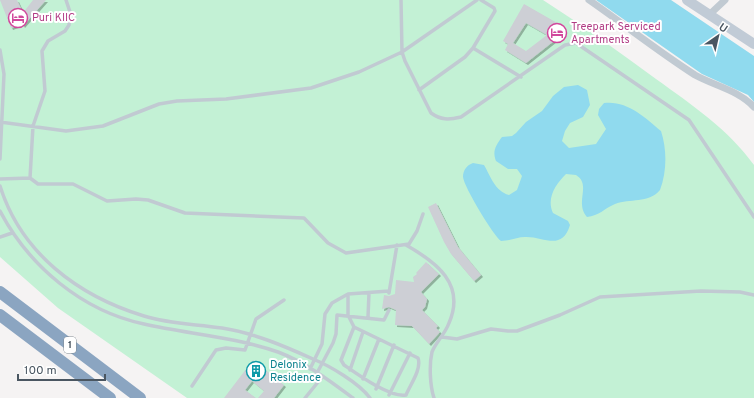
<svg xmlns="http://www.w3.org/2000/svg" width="754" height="398" viewBox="0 0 754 398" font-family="Overpass,sans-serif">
<defs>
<filter id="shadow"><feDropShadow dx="2" dy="2" stdDeviation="0" flood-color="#0004"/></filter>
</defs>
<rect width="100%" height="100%" fill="#f5f3f3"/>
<!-- green -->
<path fill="#c3f1d5" d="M 0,0 L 543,0 C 582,25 619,52 656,79 C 692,105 728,129 754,165 L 754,398 L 187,398 L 58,308 L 0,257 Z"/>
<!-- water -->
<path fill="#90daee" d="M 596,0 L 671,0 L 754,56 L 754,102 L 748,95 L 702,74 Z
M 578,85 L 587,90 L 590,105 L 583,117 L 570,123 L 565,131 L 562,141 L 569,148 L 596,144 L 606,129 L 598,115 L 599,109 L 604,103 C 626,100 645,117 661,131 C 667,149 667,172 660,190 C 648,204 630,198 615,204 C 605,208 599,216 587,217 C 574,202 592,185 576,175 L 566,174 C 556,184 546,198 553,213 L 568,221 L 570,225 C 562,252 543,236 525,237 C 517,237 510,241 501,241 C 493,235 464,187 463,177 C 463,170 467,165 473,163 L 484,165 C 491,177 495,191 509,195 L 517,190 L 522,176 L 517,169 L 508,169 L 496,161 C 492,151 496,145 502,137 L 512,136 L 516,133 L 526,122 L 542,111 L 553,96 L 564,87 Z"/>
<!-- building -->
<path fill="#cdcfd5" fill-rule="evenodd" filter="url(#shadow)" d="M 0,0 L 17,0 L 23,13 L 33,0 L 46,0 L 23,26 L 22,24 L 11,28 Z
M 524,4 L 559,24 L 559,27 L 564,33 L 526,63 L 505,50 L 508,44 L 503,41 ZM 526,23 L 547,35 L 526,51 L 513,43 Z
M 436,203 L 458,247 L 481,275 L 474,281 L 451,254 L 444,242 L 428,207 Z
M 426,262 L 439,274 L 421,292 L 427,299 L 425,307 L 422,310 L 438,326 L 436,328 L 440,332 L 429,344 L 412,326 L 395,325 L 396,310 L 389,307 L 382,309 L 384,295 L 389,296 L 395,294 L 396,280 L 414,282 L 413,277 L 417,274 L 416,273 Z
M 253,360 L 284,385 L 274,398 L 258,398 L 264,391 L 252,381 L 245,390 L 256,398 L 224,398 Z"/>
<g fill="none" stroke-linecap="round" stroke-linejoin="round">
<!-- service -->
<path stroke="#c1cad2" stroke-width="3.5" d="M 66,0 L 70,12 L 69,25 L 65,31 L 48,41 L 42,51 L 45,91 L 33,126 L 30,178 L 38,184 L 73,184 L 107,201 L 136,199 L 148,200 L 185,213 L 304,218 L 328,243 L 346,253 L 409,244 L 417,231 L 423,214
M 401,0 L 402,52 L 405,61 L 431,113 C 441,120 448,120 461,117 L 565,45 L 576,43 L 689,120 L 754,217
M 473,48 L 521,77
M 0,50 L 4,74 L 0,159
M 419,90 L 465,57 L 473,48 L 495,11 L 494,8 L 481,0
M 0,122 L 66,131 L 103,126 L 159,104 L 177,101 L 226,99 L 311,88 L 359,72 L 402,52 L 477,0
M 0,179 L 30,178
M 0,186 C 21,253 78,296 144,316 C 169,324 196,324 222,328 C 254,333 284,346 313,359 C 330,366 359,383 370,398
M 0,211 C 29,266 82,311 144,324 C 188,334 235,337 278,352 C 305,362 330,381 353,398
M 0,237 L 12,233
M 406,245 C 436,262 466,284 449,323 C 445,334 436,342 432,352 C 429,365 430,386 434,398
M 389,293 L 397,245
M 348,294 L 348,315 L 354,327 L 418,358 C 422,369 410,385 406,395 C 390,398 357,374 344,365 L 341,360 L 354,327
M 368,317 L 369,293
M 442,337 L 457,339 L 491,329 L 508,331 L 517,331 L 560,315 L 600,297 L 701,291 L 740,292 L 754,295
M 310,369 L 322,344 L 325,314 L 332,303 L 348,294 L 389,291
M 350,370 L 363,332
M 317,373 L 333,343 L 336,334 L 337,315 L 384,320 L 389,310
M 363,379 L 379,339
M 192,386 L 216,350 L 226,348 L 245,350 L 256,319 L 284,300
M 376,389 L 394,345
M 389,395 L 410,353
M 305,398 L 323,376"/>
<!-- minor -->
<path stroke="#c1cad2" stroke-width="7" d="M 589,0 C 625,25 659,52 695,75 C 715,86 738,90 754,107
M 709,15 L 725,0"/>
<!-- secondary -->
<path stroke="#c1cbd6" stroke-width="10" d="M 687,0 L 754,44"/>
<!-- motorway -->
<path stroke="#8ba5c1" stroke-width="12" d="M 0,292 L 140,398
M 0,315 L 110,398"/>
</g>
<!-- icons -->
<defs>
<symbol id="hotel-ring" viewBox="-11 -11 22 22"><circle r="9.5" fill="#fff" stroke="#d1479c" stroke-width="1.5"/><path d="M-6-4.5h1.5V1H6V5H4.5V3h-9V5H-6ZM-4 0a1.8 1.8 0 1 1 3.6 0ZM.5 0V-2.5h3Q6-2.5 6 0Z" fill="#d1479c"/></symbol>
<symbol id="building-ring" viewBox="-11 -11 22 22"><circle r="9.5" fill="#fff" stroke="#0f9aa8" stroke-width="1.5"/><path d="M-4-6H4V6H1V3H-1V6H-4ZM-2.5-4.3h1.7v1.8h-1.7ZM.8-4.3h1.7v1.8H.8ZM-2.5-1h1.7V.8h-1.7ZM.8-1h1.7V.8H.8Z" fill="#0f9aa8"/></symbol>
</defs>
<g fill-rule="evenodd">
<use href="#hotel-ring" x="7" y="7" width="22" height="22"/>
<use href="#hotel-ring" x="546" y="22" width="22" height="22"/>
<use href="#building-ring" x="245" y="360" width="22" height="22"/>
</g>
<g text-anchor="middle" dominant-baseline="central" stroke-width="4" stroke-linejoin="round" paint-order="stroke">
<!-- shield labels -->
<rect fill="#fff" stroke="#808990" stroke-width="1" x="64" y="337" width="12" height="16" rx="3"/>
<g font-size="10" font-weight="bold" fill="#4a5661">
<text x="70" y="345">1</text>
</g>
<!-- hotel labels -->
<g font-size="11" fill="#b23c85" stroke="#fff" text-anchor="start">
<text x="32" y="18">Puri KIIC</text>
<text x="571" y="27">Treepark Serviced<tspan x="571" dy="13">Apartments</tspan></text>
</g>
<!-- culture labels -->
<g font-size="11" fill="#0d838f" stroke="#fff" text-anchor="start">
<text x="270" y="365">Delonix<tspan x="270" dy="13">Residence</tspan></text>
</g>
</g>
<!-- north arrow -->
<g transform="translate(718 36) rotate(34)" stroke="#ffffff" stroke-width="3" paint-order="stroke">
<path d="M0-3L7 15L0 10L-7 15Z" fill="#4a5661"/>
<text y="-6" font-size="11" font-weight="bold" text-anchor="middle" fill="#4a5661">U</text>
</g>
<!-- scale -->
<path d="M18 374v6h87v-6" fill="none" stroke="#4a5661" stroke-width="2"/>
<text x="24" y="374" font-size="12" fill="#4a5661" stroke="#ffffff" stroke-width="3" paint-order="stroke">100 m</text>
</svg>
